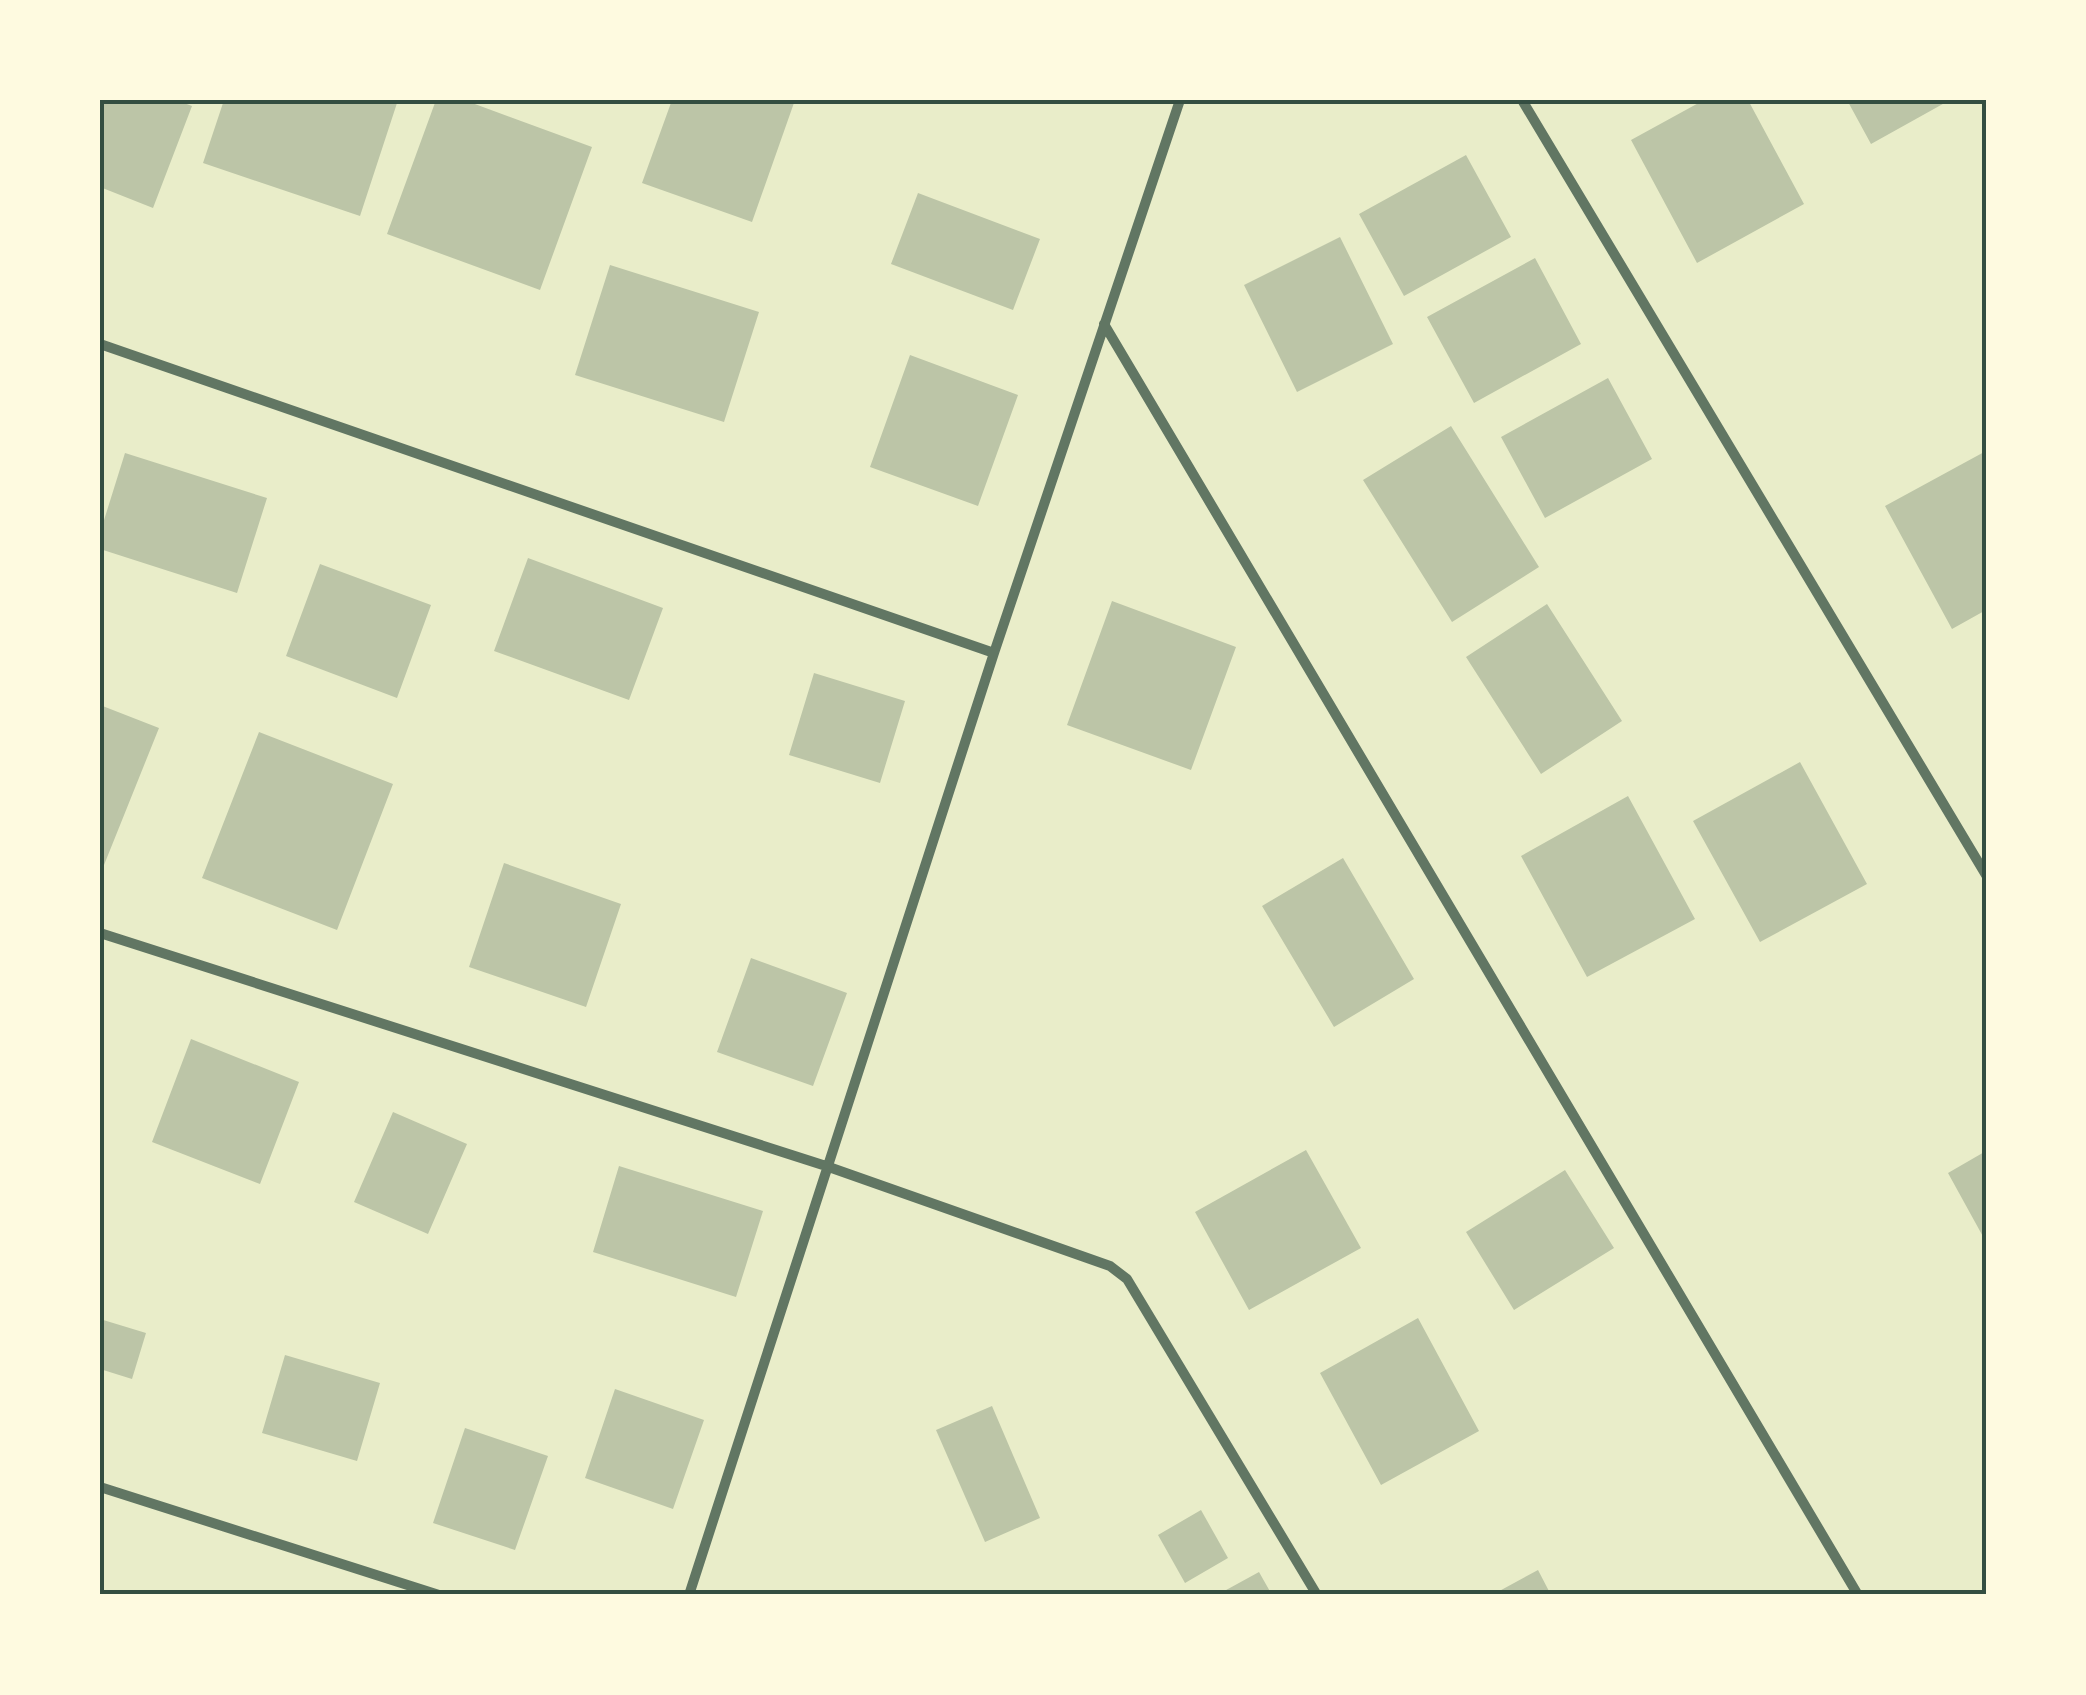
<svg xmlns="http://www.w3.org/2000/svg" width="2086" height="1695" viewBox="0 0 2086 1695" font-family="'DejaVu Sans',sans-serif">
<rect width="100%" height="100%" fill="#e9edc9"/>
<!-- building -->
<path fill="#bcc5a7" d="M 100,100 L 176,100 L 192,106 L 153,208 L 100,187 Z
M 224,100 L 398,100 L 360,216 L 203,163 Z
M 436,100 L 464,100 L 592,147 L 540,290 L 387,234 Z
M 672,100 L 795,100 L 752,222 L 642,183 Z
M 1704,100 L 1748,100 L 1804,204 L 1697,263 L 1631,140 Z
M 1847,100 L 1950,100 L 1871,144 Z
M 1466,155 L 1511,237 L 1404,296 L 1359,214 Z
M 918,193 L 1040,239 L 1013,310 L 891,264 Z
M 1340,237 L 1393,344 L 1297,392 L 1244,285 Z
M 1535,258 L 1581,344 L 1474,403 L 1427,317 Z
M 610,265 L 759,312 L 724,422 L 575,375 Z
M 910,355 L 1018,395 L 978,506 L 870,467 Z
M 1608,378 L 1652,459 L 1545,518 L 1501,437 Z
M 1451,426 L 1539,567 L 1452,622 L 1363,480 Z
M 1986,451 L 1986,610 L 1952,629 L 1885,506 Z
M 125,453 L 267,498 L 237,593 L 100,549 L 100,533 Z
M 528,558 L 663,608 L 629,700 L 494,651 Z
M 320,564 L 431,605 L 397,698 L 286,656 Z
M 1112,601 L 1236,647 L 1191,770 L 1067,725 Z
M 1547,604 L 1622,721 L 1541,774 L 1466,657 Z
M 814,673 L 905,701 L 880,783 L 789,755 Z
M 100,705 L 159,728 L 100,875 Z
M 259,732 L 393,784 L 337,930 L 202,878 Z
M 1800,762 L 1867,884 L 1760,942 L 1693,821 Z
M 1628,796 L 1695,919 L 1587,977 L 1521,856 Z
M 1343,858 L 1414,979 L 1334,1027 L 1262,906 Z
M 504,863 L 621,904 L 586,1007 L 469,967 Z
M 751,958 L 847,993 L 813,1086 L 717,1052 Z
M 191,1039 L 299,1082 L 260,1184 L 152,1142 Z
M 393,1112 L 467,1144 L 428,1234 L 354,1202 Z
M 1306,1150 L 1361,1248 L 1249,1310 L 1195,1212 Z
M 1986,1151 L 1986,1242 L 1948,1173 Z
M 619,1166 L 763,1211 L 736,1297 L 593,1252 Z
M 1565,1170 L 1614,1248 L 1514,1310 L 1466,1232 Z
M 1418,1318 L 1479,1431 L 1381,1485 L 1320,1373 Z
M 100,1319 L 146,1333 L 132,1379 L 100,1369 Z
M 285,1355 L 380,1383 L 357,1461 L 262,1433 Z
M 615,1389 L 704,1420 L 673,1509 L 585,1478 Z
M 992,1406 L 1040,1518 L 985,1542 L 936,1430 Z
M 465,1428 L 548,1456 L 515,1550 L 433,1523 Z
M 1201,1510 L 1228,1558 L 1185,1583 L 1158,1535 Z
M 1538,1570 L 1551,1595 L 1492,1595 Z
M 1259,1572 L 1272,1595 L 1217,1595 Z"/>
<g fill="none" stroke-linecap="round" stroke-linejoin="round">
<!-- minor -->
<path stroke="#617663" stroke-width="10" d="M 1522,100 L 1986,875
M 1104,324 L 1858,1595
M 100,344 L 994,653
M 100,933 L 826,1166 L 1110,1266 L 1127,1279 L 1317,1595
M 100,1487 L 439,1595
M 689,1595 L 994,653 L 1180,100"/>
</g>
<!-- border -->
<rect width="2086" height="1695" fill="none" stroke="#fefae0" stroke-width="205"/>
<rect x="102" y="102" width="1882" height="1490" fill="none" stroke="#344e41" stroke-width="4"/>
</svg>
